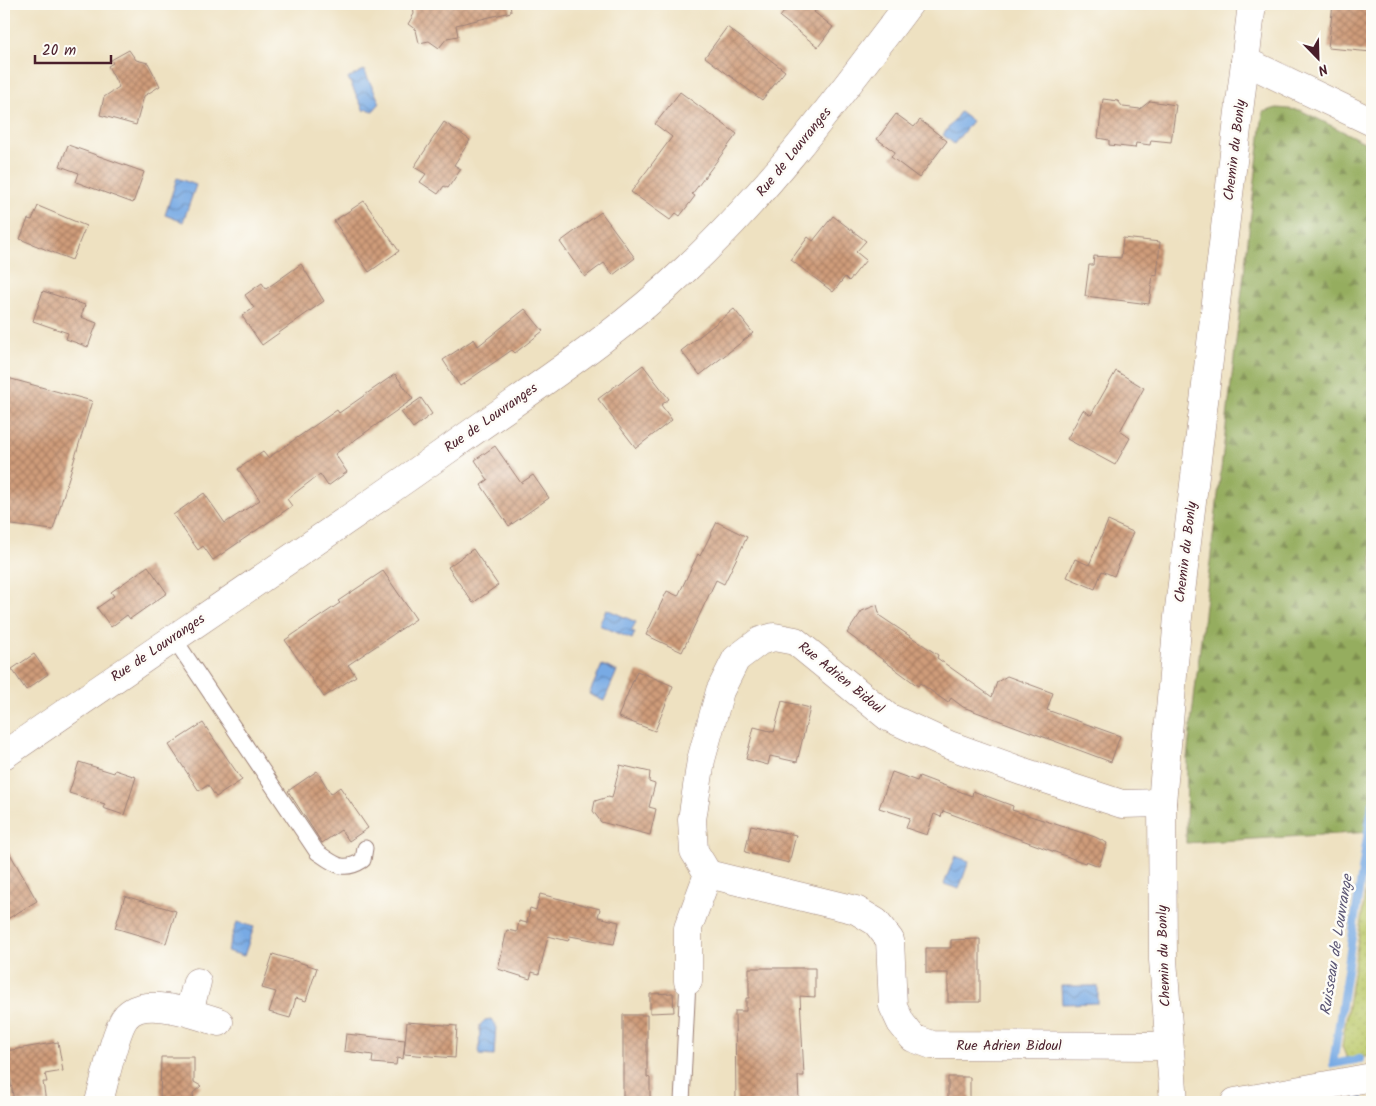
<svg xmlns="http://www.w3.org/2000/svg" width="1376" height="1106" viewBox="0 0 1376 1106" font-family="Kalam,sans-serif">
<defs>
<pattern id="green-dots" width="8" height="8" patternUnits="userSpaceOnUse" patternTransform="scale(1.25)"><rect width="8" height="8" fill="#bcc96a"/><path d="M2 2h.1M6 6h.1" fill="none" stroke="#a3ac5c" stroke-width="1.8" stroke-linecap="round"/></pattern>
<pattern id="forest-firs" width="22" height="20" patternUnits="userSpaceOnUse" patternTransform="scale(1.25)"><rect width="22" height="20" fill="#95ad5e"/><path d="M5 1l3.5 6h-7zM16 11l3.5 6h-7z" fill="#7c8c4e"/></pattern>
<pattern id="water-waves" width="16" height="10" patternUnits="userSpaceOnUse" patternTransform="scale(1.25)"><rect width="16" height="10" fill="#78aae4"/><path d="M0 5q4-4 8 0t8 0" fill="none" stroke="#648ab9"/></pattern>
<pattern id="building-cross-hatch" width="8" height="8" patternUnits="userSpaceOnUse" patternTransform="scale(1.25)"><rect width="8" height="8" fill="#cf9c7a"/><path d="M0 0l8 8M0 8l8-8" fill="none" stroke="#aa7f64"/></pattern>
</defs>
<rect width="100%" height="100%" fill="#fdfcf7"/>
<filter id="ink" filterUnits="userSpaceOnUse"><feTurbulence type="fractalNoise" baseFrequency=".02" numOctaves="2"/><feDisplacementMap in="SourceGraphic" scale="10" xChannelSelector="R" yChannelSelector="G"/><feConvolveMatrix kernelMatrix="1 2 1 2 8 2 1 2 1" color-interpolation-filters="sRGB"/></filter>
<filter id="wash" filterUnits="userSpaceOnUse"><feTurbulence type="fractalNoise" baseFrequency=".0096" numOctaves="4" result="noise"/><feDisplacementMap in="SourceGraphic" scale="20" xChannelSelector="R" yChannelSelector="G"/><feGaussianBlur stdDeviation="1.12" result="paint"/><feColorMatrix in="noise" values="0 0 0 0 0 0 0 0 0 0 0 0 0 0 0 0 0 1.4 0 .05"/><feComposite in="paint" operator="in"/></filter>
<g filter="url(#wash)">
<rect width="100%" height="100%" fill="#eee1c1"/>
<!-- green -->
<path fill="url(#green-dots)" stroke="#83744a" d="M 1372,848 L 1372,1056 L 1347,1059 L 1342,1046 Z"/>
<!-- forest -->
<path fill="url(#forest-firs)" stroke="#706644" d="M 1277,108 L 1300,110 L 1372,146 L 1372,832 L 1186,843 L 1187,758 L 1263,112 Z"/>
<!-- water -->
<path fill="url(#water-waves)" stroke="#616488" d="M 364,70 L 380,103 L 373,111 L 367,109 L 364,111 L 348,78 Z
M 960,112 L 972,121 L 954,144 L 943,135 Z
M 177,178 L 196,185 L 183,222 L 165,215 Z
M 606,609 L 636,622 L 631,631 L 635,632 L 632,639 L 599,625 Z
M 602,665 L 617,671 L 604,701 L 589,694 Z
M 955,856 L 969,861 L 959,889 L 944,884 Z
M 237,922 L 254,927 L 244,956 L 227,951 Z
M 1061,986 L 1098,986 L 1098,1003 L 1062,1004 Z
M 491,1019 L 496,1025 L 494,1056 L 479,1055 L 480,1025 L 485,1020 Z"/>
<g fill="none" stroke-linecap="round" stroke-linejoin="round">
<!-- stream -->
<path stroke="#78aae4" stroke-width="8" d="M 1360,1059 L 1333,1064 L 1372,804
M 1359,1102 L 1359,1099"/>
</g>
<g id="blocks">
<!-- building -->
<path fill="url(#building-cross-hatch)" d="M 413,4 L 510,4 L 511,12 L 456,25 L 458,36 L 447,38 L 439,48 L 429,41 L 419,43 L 416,30 L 408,24 L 414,14 Z
M 790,4 L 821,4 L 814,12 L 833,27 L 818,47 L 780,17 Z
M 1333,4 L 1372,4 L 1372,52 L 1328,48 Z
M 727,27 L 785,71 L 762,100 L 705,57 Z
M 129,50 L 136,60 L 148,63 L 160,86 L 144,96 L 136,125 L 100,115 L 104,97 L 119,87 L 108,66 L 113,63 L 111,60 Z
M 680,92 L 737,134 L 692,194 L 695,196 L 680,216 L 676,213 L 670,220 L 631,192 L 672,137 L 655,124 Z
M 1103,99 L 1118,101 L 1123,107 L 1140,109 L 1150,101 L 1176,105 L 1171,142 L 1151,140 L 1150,145 L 1136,143 L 1135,148 L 1109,145 L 1109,140 L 1098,138 Z
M 896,114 L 914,127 L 920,120 L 947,141 L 919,178 L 891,157 L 895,152 L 877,139 Z
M 444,122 L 470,140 L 454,165 L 461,169 L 448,188 L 444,186 L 438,194 L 420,182 L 426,174 L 414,167 Z
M 68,145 L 144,172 L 133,203 L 76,182 L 79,173 L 60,166 Z
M 364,201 L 399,251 L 369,272 L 334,221 Z
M 38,206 L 86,226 L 72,260 L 20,239 L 28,219 L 32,220 Z
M 601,212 L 635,258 L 613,275 L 604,263 L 585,277 L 560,242 Z
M 833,216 L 866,241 L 856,252 L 866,260 L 849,281 L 845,277 L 833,292 L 791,260 L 808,237 L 813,241 Z
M 1123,238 L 1160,242 L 1157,276 L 1153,275 L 1149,304 L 1085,296 L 1089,265 L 1093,265 L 1094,256 L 1121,258 Z
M 301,264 L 324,301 L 262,345 L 242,316 L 254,308 L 245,295 L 262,283 L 266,289 Z
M 43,291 L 85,305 L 81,317 L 97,323 L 88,347 L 66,339 L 68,333 L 33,321 Z
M 525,309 L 543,331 L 515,353 L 512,350 L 460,386 L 443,360 L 474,339 L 478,346 Z
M 734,309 L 753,333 L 700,375 L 681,351 Z
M 643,365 L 669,399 L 661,405 L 672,420 L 636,448 L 598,399 Z
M 1116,371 L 1144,388 L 1120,431 L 1130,438 L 1115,465 L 1067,439 L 1083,410 L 1091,415 Z
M 395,374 L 413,399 L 335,454 L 347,472 L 328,486 L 320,474 L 287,499 L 292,506 L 213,560 L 203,546 L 198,550 L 173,515 L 204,493 L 225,523 L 260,500 L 238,469 L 263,452 L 268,458 L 337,410 L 339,413 Z
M 4,377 L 92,401 L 53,530 L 4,524 Z
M 421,398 L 432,414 L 413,428 L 401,412 Z
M 495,446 L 521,483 L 533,475 L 549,498 L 509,526 L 481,485 L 488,480 L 475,460 Z
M 1108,521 L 1133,532 L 1114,576 L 1102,571 L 1095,589 L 1067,577 L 1075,559 L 1089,565 Z
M 717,522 L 747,537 L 724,584 L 716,580 L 682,652 L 646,635 L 667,591 L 678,596 L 698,554 L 700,556 Z
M 473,549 L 498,585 L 473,603 L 448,567 Z
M 148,566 L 167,593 L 130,619 L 127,615 L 111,627 L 97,608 L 114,596 L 111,592 Z
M 383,571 L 416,619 L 348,665 L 356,676 L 324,697 L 285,640 L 340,603 L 338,601 Z
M 877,605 L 880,616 L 938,655 L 937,658 L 992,697 L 997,682 L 1007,676 L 1053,693 L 1047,710 L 1120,736 L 1111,762 L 963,707 L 951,698 L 948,703 L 920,683 L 918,686 L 847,633 L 862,611 Z
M 34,654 L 48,674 L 26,690 L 12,669 Z
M 637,671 L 673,686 L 655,731 L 618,717 Z
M 782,701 L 810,708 L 797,762 L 770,756 L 768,765 L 746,759 L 754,727 L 774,732 Z
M 203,723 L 242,780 L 216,797 L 208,785 L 199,791 L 169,745 Z
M 79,762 L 114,773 L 115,770 L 136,777 L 124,815 L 103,808 L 105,804 L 69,793 Z
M 620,765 L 650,772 L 649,782 L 655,784 L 649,807 L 656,809 L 650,835 L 601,822 L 593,811 L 595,801 L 608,797 L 612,798 Z
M 317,771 L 331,794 L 340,787 L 368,828 L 349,841 L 341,830 L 322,843 L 288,791 Z
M 892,772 L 917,781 L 919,776 L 972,796 L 973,791 L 1013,806 L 1012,810 L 1095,837 L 1107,843 L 1099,866 L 1086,861 L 1085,863 L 943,811 L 941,817 L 934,814 L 927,835 L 906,828 L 910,818 L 879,808 Z
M 751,825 L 796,835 L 789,863 L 745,852 Z
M 4,843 L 37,901 L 4,921 Z
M 540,894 L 600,909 L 598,917 L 619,922 L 614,944 L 570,936 L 568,941 L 548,936 L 539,974 L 532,972 L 530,979 L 498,969 L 507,930 L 517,932 L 519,921 L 527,923 L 530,908 L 536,910 Z
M 125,896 L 176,911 L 166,943 L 115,928 Z
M 980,939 L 980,1002 L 948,1002 L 948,973 L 926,973 L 926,948 L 951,948 L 951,940 Z
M 273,954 L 317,968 L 306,1001 L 296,998 L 290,1018 L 269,1012 L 276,992 L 262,988 Z
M 749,968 L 815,968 L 815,997 L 800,996 L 804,1076 L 798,1076 L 799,1102 L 736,1102 L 735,1011 L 746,1011 L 746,998 L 749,998 Z
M 673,993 L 674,1012 L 650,1013 L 650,994 Z
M 623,1015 L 647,1015 L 647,1077 L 650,1078 L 650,1102 L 623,1102 Z
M 407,1022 L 457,1026 L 455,1058 L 404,1054 Z
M 346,1034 L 405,1040 L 403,1059 L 397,1058 L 396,1065 L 372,1063 L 373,1055 L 344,1051 Z
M 58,1042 L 63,1071 L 45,1074 L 47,1082 L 43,1082 L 46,1102 L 14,1102 L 6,1051 Z
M 161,1057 L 194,1057 L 194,1082 L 201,1086 L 193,1093 L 194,1102 L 160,1102 Z
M 948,1077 L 970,1077 L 970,1102 L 948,1102 Z"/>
</g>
</g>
<g filter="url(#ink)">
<use href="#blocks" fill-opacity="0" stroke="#9c8076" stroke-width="1"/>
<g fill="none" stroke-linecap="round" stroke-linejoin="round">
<defs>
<path id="service" d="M 173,637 L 317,852 C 334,864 343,873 363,860 L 365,848
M 682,1102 L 688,981"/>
<path id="minor" d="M 1245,61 L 1372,122
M 4,755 C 152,652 303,552 450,448 C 531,390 615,337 687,268 C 771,189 839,96 909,4
M 708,874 L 856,910 L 876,922 L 890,940 L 893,1006 L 901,1023 L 913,1038 L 932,1045 L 1168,1046
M 688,981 L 688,928 L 708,874 L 694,851 L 692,820 L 701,760 L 720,691 L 736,659 L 760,641 L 774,637 L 795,641 L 888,717 L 949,745 L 1024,772 L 1122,804 L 1162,803
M 189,1012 L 197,982
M 99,1102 C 104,1084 115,1031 125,1018 C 142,994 197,1015 219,1022
M 1235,1102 L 1372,1077"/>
<path id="tertiary" d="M 1174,1102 L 1163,960 L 1162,803 L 1178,617 L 1252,4"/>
</defs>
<!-- service casing -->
<use href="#service" stroke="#9c8076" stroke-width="17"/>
<!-- minor casing -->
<use href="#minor" stroke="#9c8076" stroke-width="29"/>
<!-- tertiary casing -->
<use href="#tertiary" stroke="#9c8076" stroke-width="29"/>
<!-- service -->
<use href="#service" stroke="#fff" stroke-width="15"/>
<!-- minor -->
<use href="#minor" stroke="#fff" stroke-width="28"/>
<!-- tertiary -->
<use href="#tertiary" stroke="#fff" stroke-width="28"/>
</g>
</g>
<g text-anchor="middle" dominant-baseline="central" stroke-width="5" stroke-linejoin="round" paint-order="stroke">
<!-- street labels -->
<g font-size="14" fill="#4a1f2b" stroke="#fdfcf7">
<text transform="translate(1235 150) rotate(-83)">Chemin du Bonly</text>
<text transform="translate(794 152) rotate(-51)">Rue de Louvranges</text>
<text transform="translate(491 418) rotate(-35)">Rue de Louvranges</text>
<text transform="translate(1186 552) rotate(-83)">Chemin du Bonly</text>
<text transform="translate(158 648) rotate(-34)">Rue de Louvranges</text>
<text transform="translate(841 678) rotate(39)">Rue Adrien Bidoul</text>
<text transform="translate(1164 956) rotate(-92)">Chemin du Bonly</text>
<text x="1009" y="1046">Rue Adrien Bidoul</text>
</g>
<!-- water labels -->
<g font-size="15" font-style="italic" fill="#5c5775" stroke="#fdfcf7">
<text transform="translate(1337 945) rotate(-81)">Ruisseau de Louvrange</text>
</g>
</g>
<!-- margin -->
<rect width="1376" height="1106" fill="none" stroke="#fdfcf7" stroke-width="20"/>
<!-- north arrow -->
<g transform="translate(1318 58) rotate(157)" stroke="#fdfcf7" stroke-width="4" paint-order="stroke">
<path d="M0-4L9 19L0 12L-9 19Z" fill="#4a1f2b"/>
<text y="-8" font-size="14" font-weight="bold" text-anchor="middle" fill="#4a1f2b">N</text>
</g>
<!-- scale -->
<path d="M35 55v8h76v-8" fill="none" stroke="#4a1f2b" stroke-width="2.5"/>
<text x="42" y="55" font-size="15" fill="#4a1f2b" stroke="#fdfcf7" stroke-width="4" paint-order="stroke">20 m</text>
</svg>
